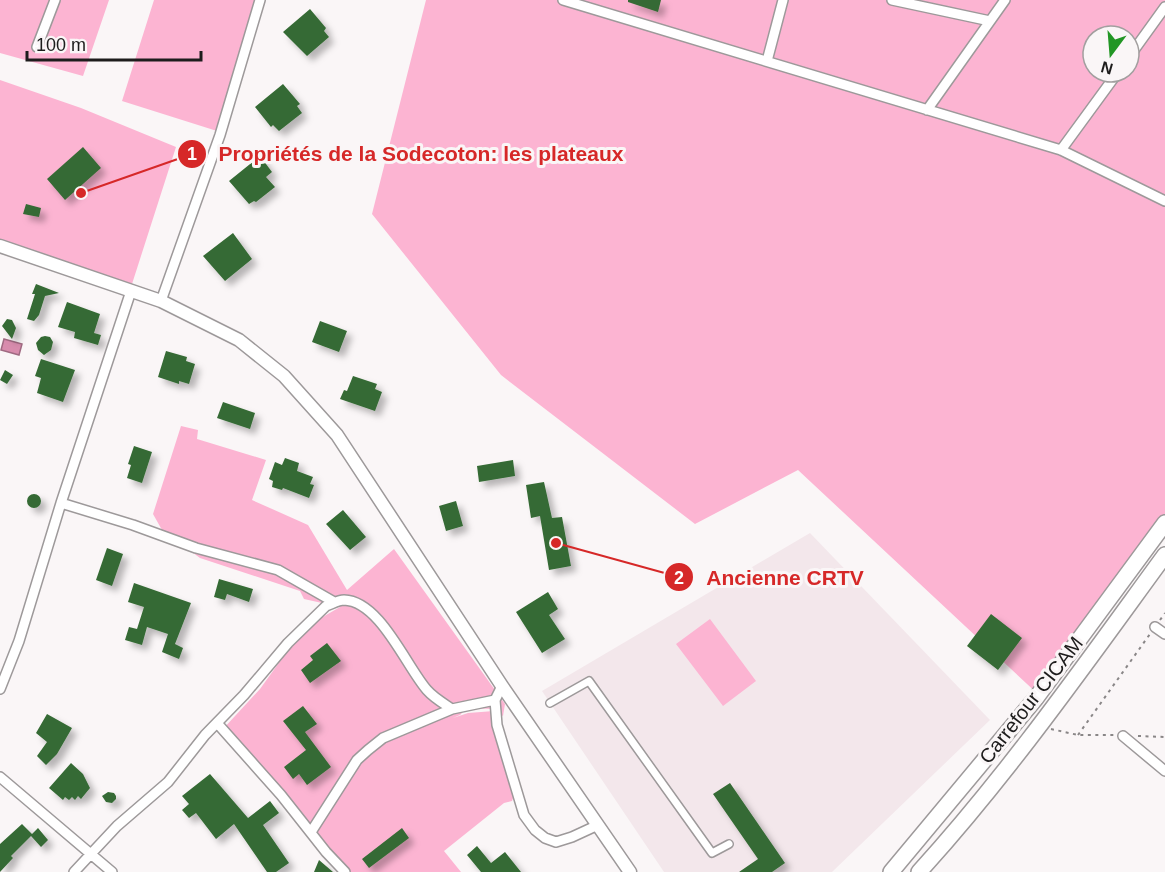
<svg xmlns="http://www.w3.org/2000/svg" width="1165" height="872" viewBox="0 0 1165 872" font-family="Helvetica,sans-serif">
<defs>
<filter id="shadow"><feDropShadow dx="5.5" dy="5.5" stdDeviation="3" flood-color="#0004"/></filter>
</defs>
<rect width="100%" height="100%" fill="#faf6f7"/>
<!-- built -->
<path fill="#f3e7eb" d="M 810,533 L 990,720 L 832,872 L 664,872 L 542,691 Z"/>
<!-- green -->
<path fill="#fcb4d2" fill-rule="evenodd" d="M 0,0 L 109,0 L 83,76 L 0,53 Z
M 154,0 L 259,0 L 217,131 L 122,101 Z
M 426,0 L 1165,0 L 1165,530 L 1041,697 L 798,470 L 695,524 L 501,375 L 372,214 ZM 1093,36 L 1129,36 L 1129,72 L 1093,72 Z
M 0,80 L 81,108 L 176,147 L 132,284 L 0,240 Z
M 181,426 L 198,430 L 197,439 L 266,460 L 252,500 L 308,525 L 347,590 L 394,549 L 505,704 L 503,716 L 493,709 L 467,708 L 460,715 L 453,718 L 468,713 L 494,711 L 499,721 L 515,793 L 512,801 L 504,803 L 444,851 L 461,872 L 341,872 L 223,729 L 260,689 L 291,646 L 321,618 L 340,607 L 304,599 L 300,591 L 200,558 L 162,530 L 153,514 Z
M 710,619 L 756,681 L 723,706 L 676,644 Z"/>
<!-- water -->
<path fill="#d88cad" stroke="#a06a82" stroke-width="1.5" d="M 4,339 L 22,344 L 19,355 L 1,350 Z"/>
<!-- building -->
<path fill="#356a34" filter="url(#shadow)" d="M 628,0 L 661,0 L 658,12 L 628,2 Z
M 310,9 L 326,28 L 324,31 L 329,37 L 307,56 L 283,32 Z
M 283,84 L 300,104 L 297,106 L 302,113 L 279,131 L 273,125 L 271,127 L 255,107 Z
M 83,147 L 101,168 L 65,200 L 47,179 Z
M 260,156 L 272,172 L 266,177 L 275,187 L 256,202 L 254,201 L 249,204 L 229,181 Z
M 26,204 L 41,208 L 39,217 L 23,214 Z
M 233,233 L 252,259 L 225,281 L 203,256 Z
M 36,284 L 59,293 L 45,296 L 39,315 L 34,321 L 27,319 L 35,294 L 32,294 Z
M 67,302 L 100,314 L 94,333 L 101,335 L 98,345 L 74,338 L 75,332 L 58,327 Z
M 7,319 L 12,320 L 16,328 L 12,339 L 2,326 Z
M 320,321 L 347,331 L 339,352 L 312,342 Z
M 45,336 L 50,337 L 53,342 L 51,350 L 44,355 L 38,350 L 36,343 L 41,337 Z
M 166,351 L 187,357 L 186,361 L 195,364 L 189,384 L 179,381 L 179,384 L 158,377 Z
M 41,359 L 75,370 L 63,402 L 37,393 L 41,378 L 35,376 Z
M 5,370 L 13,375 L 7,384 L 0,380 Z
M 353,376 L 377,384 L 375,389 L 382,392 L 375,411 L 340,399 L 344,390 L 347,391 Z
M 223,402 L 255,413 L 250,429 L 217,418 Z
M 134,446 L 152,452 L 142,483 L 127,478 L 131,465 L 128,464 Z
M 285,458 L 299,463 L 297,471 L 313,477 L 310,484 L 314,485 L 309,498 L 283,488 L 282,490 L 272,487 L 273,481 L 269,479 L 275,462 L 282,465 Z
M 513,460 L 515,476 L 479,482 L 477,466 Z
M 544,482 L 552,518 L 562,517 L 571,566 L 549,570 L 540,516 L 531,518 L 526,485 Z
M27 501a7 7 0 1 1 14 0a7 7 0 1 1-14 0Z
M 456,501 L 463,526 L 446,531 L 439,506 Z
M 343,510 L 366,537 L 350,550 L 326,524 Z
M 107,548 L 123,554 L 112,586 L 96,580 Z
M 219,579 L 253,589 L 249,602 L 227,594 L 225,600 L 214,597 Z
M 134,583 L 191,603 L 175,644 L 183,648 L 179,659 L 162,652 L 168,634 L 147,627 L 142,645 L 125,640 L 129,627 L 137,629 L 144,607 L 128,602 Z
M 548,592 L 558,609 L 549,615 L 565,639 L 542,653 L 516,612 Z
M 991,614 L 1022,638 L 998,670 L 967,646 Z
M 327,643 L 341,661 L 310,683 L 301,670 L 313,660 L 310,656 Z
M 303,706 L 317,724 L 305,732 L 331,767 L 307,785 L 299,774 L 293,779 L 284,767 L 306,750 L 283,721 Z
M 47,714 L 72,728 L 57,754 L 46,765 L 37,756 L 47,742 L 36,733 Z
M 71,763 L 83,774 L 90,788 L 81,799 L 78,796 L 75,800 L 72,797 L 69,800 L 65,797 L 63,800 L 49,788 Z
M 210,774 L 248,818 L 270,801 L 279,813 L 263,825 L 289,863 L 276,872 L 267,872 L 234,824 L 216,839 L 196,813 L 189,818 L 182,810 L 189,804 L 182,796 Z
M 730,783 L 785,863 L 772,872 L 739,872 L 758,859 L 713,794 Z
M 108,792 L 114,793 L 116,796 L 116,799 L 112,803 L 106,802 L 102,796 Z
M 22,824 L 32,834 L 38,828 L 48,840 L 41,847 L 31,836 L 11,856 L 13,858 L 0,872 L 0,844 Z
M 402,828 L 409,838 L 369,868 L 362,859 Z
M 477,846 L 491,863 L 505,852 L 521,872 L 481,872 L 467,855 Z
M 319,860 L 333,872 L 314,872 Z"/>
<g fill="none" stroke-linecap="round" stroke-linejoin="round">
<defs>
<path id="pedestrian" d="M 550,703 L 589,681 L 712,853 L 729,844"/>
<path id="minor" d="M 563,0 L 1061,150 L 1165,201
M 892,0 L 990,21
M 37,47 L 55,0
M 1129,57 L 1165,7
M 767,61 L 783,0
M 927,110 L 1005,0
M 1061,150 L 1118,72
M 161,301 L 220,135 L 260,0
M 61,503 L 133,525 L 196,548 L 278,570 L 334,602
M 1155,627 L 1165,634
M 502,686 L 495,700 L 497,725 L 524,815 L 535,830 L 545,838 L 556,842 L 572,837 L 598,825
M 0,689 L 19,641 L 61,503 L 131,291
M 217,723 L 281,795 L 326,852 L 345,872
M 1123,736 L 1165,771
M 0,777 L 112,872
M 311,832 L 357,760 L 368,750 L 383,738 L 452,709
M 74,872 L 117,826 L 168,782 L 205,735 L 244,695 L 288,643 L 326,606 C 332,604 338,600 344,600 C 380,601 406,666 427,690 C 434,698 443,703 452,709 L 495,700"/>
<path id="tertiary" d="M 0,246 L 161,301 L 239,340 L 284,376 L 337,435 L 502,686 L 630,872"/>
<path id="primary" d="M 891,872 L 1036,698 L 1165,523
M 919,872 C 1009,773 1086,663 1165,555"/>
</defs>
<!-- pedestrian casing -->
<use href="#pedestrian" stroke="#9d999a" stroke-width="10"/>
<!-- minor casing -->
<use href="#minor" stroke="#9d999a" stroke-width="12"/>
<!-- tertiary casing -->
<use href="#tertiary" stroke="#9d999a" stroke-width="15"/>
<!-- primary casing -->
<use href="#primary" stroke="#9d999a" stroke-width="18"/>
<!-- path -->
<path stroke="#898687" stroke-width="2" stroke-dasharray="3 4.5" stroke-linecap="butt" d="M 1160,620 L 1165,613
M 1051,729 L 1078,735 L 1114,735
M 1078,735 L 1150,634
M 1138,736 L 1165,737"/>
<!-- pedestrian -->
<use href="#pedestrian" stroke="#fff" stroke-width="7"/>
<!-- minor -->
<use href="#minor" stroke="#fff" stroke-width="9"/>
<!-- tertiary -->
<use href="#tertiary" stroke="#fff" stroke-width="12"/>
<!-- primary -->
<use href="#primary" stroke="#fff" stroke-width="15"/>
</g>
<g text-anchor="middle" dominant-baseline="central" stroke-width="6" stroke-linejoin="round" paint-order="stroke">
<!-- street labels -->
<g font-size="20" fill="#1d1c1c" stroke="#faf6f7">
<text transform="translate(1031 700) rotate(-52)">Carrefour CICAM</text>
</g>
</g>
<!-- callouts -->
<path fill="none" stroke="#d62828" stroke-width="2" d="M81 193L192 154M556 543L679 577"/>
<g fill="#d62828" stroke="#faf6f7" stroke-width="2">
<circle cx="81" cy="193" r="6"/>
<circle cx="556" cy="543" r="6"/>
<circle cx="192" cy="154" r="15"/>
<circle cx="679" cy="577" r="15"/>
</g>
<g font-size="18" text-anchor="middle" font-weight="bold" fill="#fff">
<text x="192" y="160">1</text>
<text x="679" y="584">2</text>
</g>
<g font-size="21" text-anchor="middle" font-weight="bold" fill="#d62828" stroke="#faf6f7" stroke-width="6" stroke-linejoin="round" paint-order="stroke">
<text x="421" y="161">Propriétés de la Sodecoton: les plateaux</text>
<text x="785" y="585">Ancienne CRTV</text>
</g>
<!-- north arrow -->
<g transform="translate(1111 54) rotate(196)"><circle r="28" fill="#faf6f7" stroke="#a29f9f" stroke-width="1.5"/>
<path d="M0-4.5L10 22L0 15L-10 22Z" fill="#229625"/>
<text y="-9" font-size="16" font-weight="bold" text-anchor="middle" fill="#1d1c1c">N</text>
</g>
<!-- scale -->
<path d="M27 51v9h174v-9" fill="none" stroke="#1d1c1c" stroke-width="3"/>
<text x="36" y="51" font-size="18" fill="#1d1c1c" stroke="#faf6f7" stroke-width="4.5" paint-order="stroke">100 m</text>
</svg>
